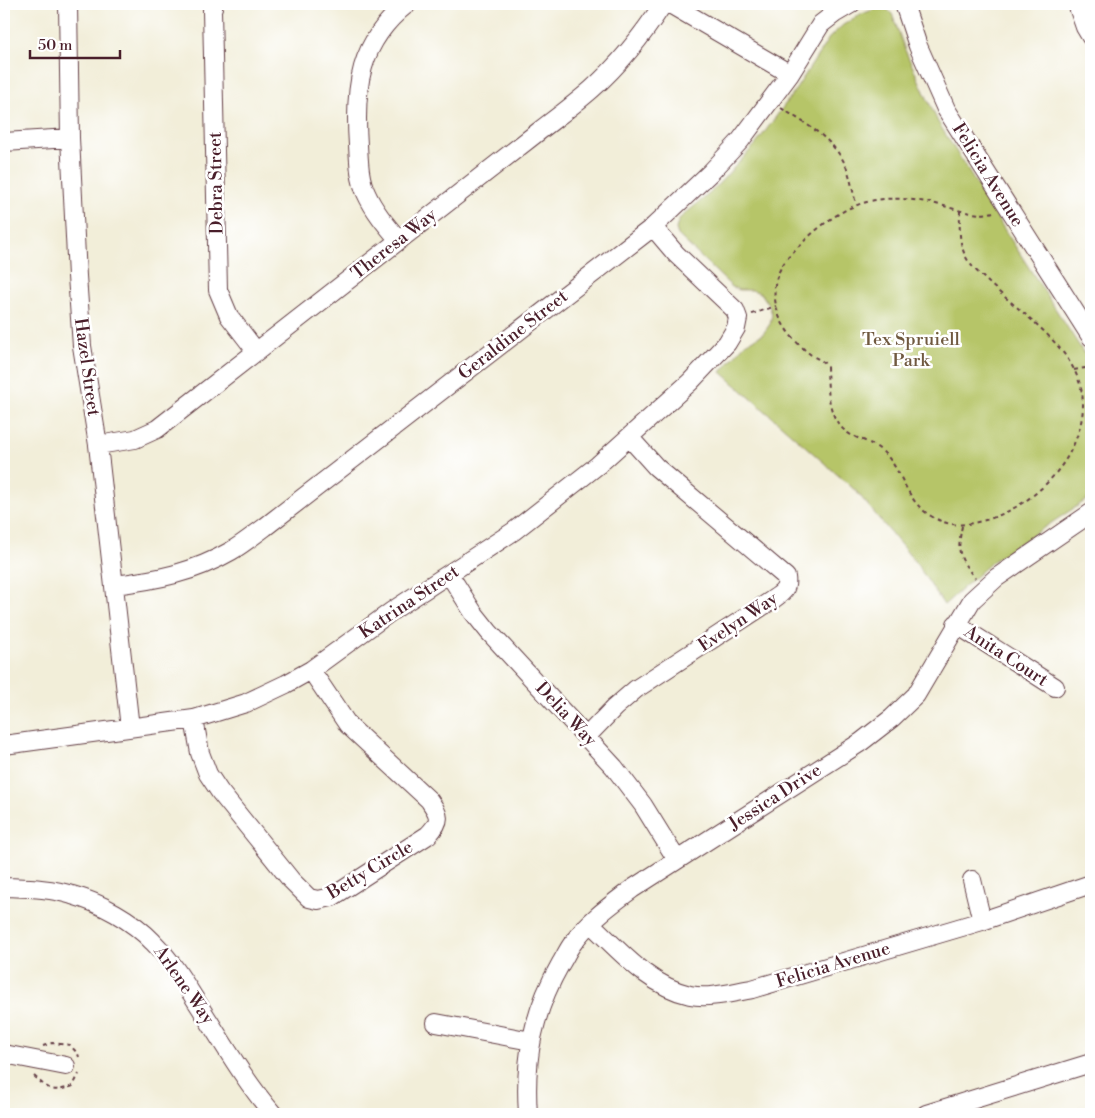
<svg xmlns="http://www.w3.org/2000/svg" width="1095" height="1118" viewBox="0 0 1095 1118" font-family="'Libre Bodoni',serif">
<rect width="100%" height="100%" fill="#fff"/>
<filter id="ink" filterUnits="userSpaceOnUse"><feTurbulence type="fractalNoise" baseFrequency=".02" numOctaves="2"/><feDisplacementMap in="SourceGraphic" scale="10" xChannelSelector="R" yChannelSelector="G"/><feConvolveMatrix kernelMatrix="1 2 1 2 8 2 1 2 1" color-interpolation-filters="sRGB"/></filter>
<filter id="wash" filterUnits="userSpaceOnUse"><feTurbulence type="fractalNoise" baseFrequency=".0096" numOctaves="4" result="noise"/><feDisplacementMap in="SourceGraphic" scale="20" xChannelSelector="R" yChannelSelector="G"/><feGaussianBlur stdDeviation="1.12" result="paint"/><feColorMatrix in="noise" values="0 0 0 0 0 0 0 0 0 0 0 0 0 0 0 0 0 1.4 0 .05"/><feComposite in="paint" operator="in"/></filter>
<g filter="url(#wash)">
<rect width="100%" height="100%" fill="#f2eed9"/>
<!-- green -->
<path fill="#b6c568" stroke="#80724a" d="M 878,8 L 887,9 L 892,14 L 905,50 L 938,122 L 1006,232 L 1091,364 L 1091,497 L 993,561 L 944,605 L 916,563 L 856,491 L 721,372 L 745,344 L 763,334 L 770,324 L 772,314 L 769,305 L 761,293 L 752,290 L 739,290 L 732,287 L 678,235 L 676,229 L 679,219 L 710,193 L 756,144 L 794,92 L 829,38 L 843,25 L 862,14 Z"/>
</g>
<g filter="url(#ink)">
<g fill="none" stroke-linecap="round" stroke-linejoin="round">
<defs>
<path id="minor" d="M 68,4 L 70,138 L 77,276 L 82,346 L 98,445 L 130,728
M 214,4 L 212,10 L 218,290 L 229,316 L 256,351
M 670,4 L 790,74
M 904,4 L 918,46 L 946,109 L 1091,337
M 1077,4 L 1085,27 L 1091,37
M 4,142 L 70,138
M 399,240 C 387,226 374,211 366,193 C 359,178 359,161 358,145 C 354,87 359,42 407,4
M 98,445 L 135,439 L 157,429 L 538,132 C 556,118 575,104 592,89 C 620,64 643,35 663,4
M 449,574 L 473,612 L 489,632 L 614,767 L 643,805 L 677,860
M 114,585 C 156,580 193,573 231,551 C 243,544 254,535 265,527 L 653,227 L 711,172 L 740,141 L 790,74 L 821,24 L 834,14 L 851,4
M 956,624 L 1055,687
M 194,719 L 200,753 L 208,774 L 220,792 L 291,880 L 309,898 L 318,900 L 332,897 L 428,835 C 442,820 440,816 429,800 L 348,725 L 311,670
M 587,736 L 614,708 L 636,689 L 772,600 C 782,593 788,590 786,577 L 656,467 L 629,437
M 4,745 L 194,719 L 246,703 L 286,684 L 311,670 L 392,611 L 514,531 L 598,465 L 690,382 L 727,343 L 736,328 L 738,318 L 735,310 L 676,254 L 653,227
M 972,880 L 982,921
M 4,887 C 27,888 50,888 72,895 C 101,903 132,920 153,942 C 171,960 184,982 198,1004 C 222,1041 244,1080 273,1114
M 590,923 C 620,951 649,986 690,995 C 710,999 733,992 752,989 L 982,921 L 1091,884
M 436,1023 L 531,1041
M 4,1054 L 66,1066
M 528,1114 C 524,1059 533,1012 561,963 C 565,957 568,949 573,943 C 588,921 611,905 632,889 L 861,742 L 892,718 L 916,695 L 972,600 L 996,578 L 1091,513
M 926,1114 L 1091,1063"/>
</defs>
<!-- minor casing -->
<use href="#minor" stroke="#633e45" stroke-width="20"/>
<!-- path -->
<path stroke="#633e45" stroke-width="2" stroke-dasharray="4 4" stroke-linecap="butt" d="M 781,108 C 803,122 827,135 841,157 C 850,170 852,189 856,204
M 960,210 C 960,227 958,240 965,255 C 969,265 979,273 987,281 C 1024,317 1092,356 1082,417 C 1074,467 1029,509 982,521 C 962,526 949,527 931,516 C 905,501 903,469 882,451 C 873,443 861,440 851,435 C 827,421 828,392 827,367 C 824,360 816,359 810,354 C 797,344 783,329 778,313 C 769,283 778,266 800,245 C 847,199 880,190 944,206 C 958,210 978,217 993,212
M 752,314 L 776,306
M 1074,370 L 1091,367
M 962,526 C 957,552 958,557 975,578
M 43,1046 L 52,1043 L 70,1045 L 78,1054 L 79,1057
M 34,1076 C 49,1090 52,1093 73,1086 L 79,1074"/>
<!-- minor -->
<use href="#minor" stroke="#fff" stroke-width="18"/>
</g>
</g>
<g text-anchor="middle" dominant-baseline="central" stroke-width="5" stroke-linejoin="round" paint-order="stroke">
<!-- street labels -->
<g font-size="18" fill="#4a1f2b" stroke="#fff">
<text transform="translate(988 175) rotate(58)">Felicia Avenue</text>
<text transform="translate(216 183) rotate(-91)">Debra Street</text>
<text transform="translate(394 244) rotate(-38)">Theresa Way</text>
<text transform="translate(513 335) rotate(-38)">Geraldine Street</text>
<text transform="translate(87 367) rotate(82)">Hazel Street</text>
<text transform="translate(409 602) rotate(-34)">Katrina Street</text>
<text transform="translate(738 622) rotate(-34)">Evelyn Way</text>
<text transform="translate(1006 656) rotate(33)">Anita Court</text>
<text transform="translate(566 714) rotate(47)">Delia Way</text>
<text transform="translate(775 797) rotate(-33)">Jessica Drive</text>
<text transform="translate(370 870) rotate(-31)">Betty Circle</text>
<text transform="translate(833 965) rotate(-17)">Felicia Avenue</text>
<text transform="translate(184 985) rotate(55)">Arlene Way</text>
</g>
<!-- park labels -->
<g font-size="18" fill="#705940" stroke="#fff">
<text x="911" y="339">Tex Spruiell<tspan x="911" dy="21">Park</tspan></text>
</g>
</g>
<!-- margin -->
<rect width="1095" height="1118" fill="none" stroke="#fff" stroke-width="20"/>
<!-- scale -->
<path d="M30 50v8h90v-8" fill="none" stroke="#4a1f2b" stroke-width="2.5"/>
<text x="38" y="50" font-size="15" fill="#4a1f2b" stroke="#ffffff" stroke-width="4" paint-order="stroke">50 m</text>
</svg>
